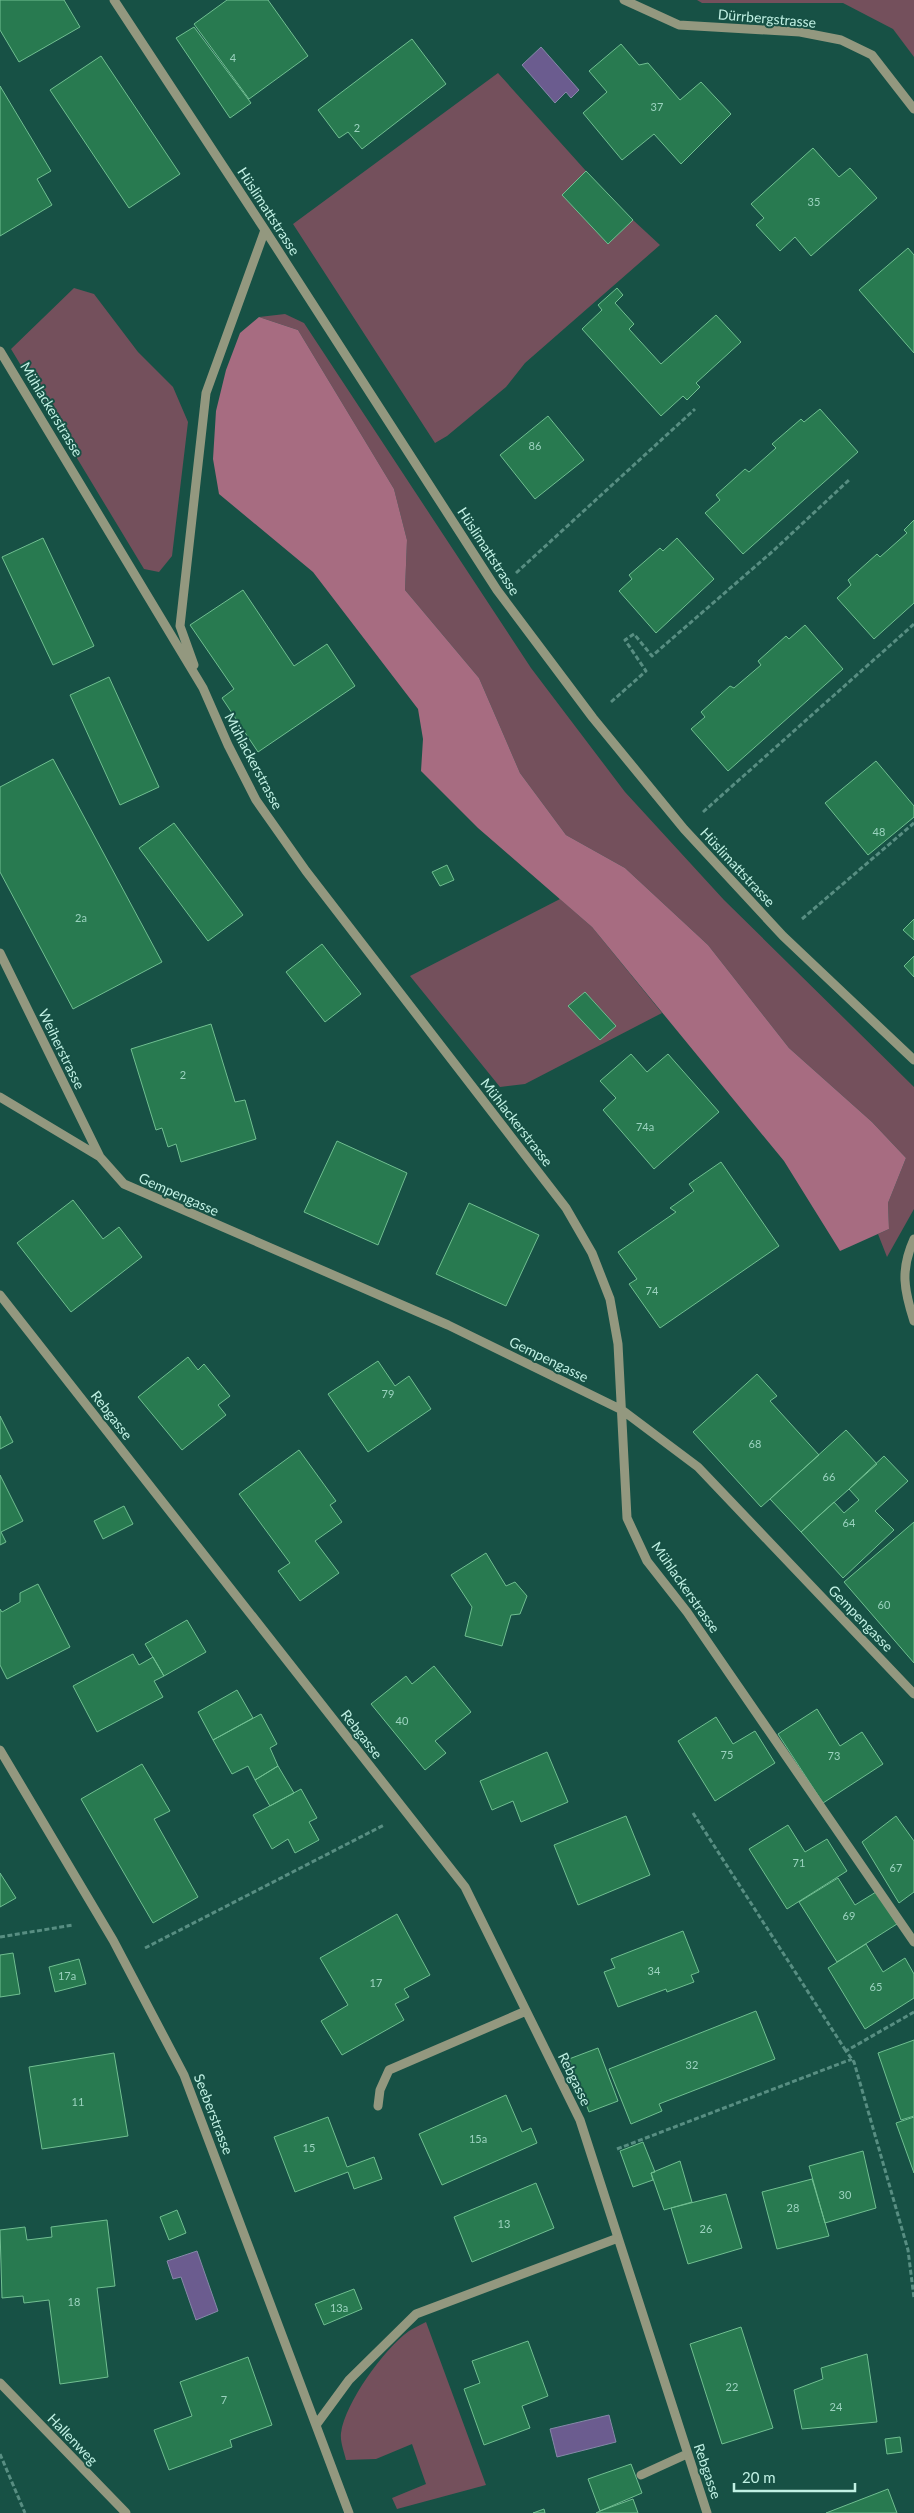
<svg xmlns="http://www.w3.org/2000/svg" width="914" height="2513" viewBox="0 0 914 2513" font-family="Lato,sans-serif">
<rect width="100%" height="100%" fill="#175145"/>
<!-- green -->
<path fill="#74505c" d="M 697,0 L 914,0 L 914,57 L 893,29 L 843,3 L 702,3 Z
M 498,73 L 586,171 L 562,195 L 633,220 L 660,245 L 525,363 L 506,387 L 447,436 L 435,443 L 293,224 Z
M 74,288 L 94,294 L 138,352 L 173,387 L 188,422 L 172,556 L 159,572 L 144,569 L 11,349 Z
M 285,314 L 304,323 L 531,668 L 625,792 L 724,900 L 914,1087 L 914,1209 L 887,1257 L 878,1234 L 889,1229 L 888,1203 L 906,1158 L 872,1122 L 789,1048 L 708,945 L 625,868 L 566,835 L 520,773 L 479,678 L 405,590 L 407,540 L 394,489 L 298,330 L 259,317 Z
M 560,899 L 592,927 L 662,1013 L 525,1084 L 500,1087 L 410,976 Z
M 426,2322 L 486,2485 L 397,2509 L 392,2498 L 426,2484 L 412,2444 L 376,2459 L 346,2460 C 344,2451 340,2442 341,2433 C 345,2403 384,2349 409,2331 C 414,2328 420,2325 426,2322 Z"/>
<!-- forest -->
<path fill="#a76c81" d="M 259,317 L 298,330 L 394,489 L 407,540 L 405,590 L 479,678 L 520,773 L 566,835 L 625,868 L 708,945 L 789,1048 L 872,1122 L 906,1158 L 888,1203 L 889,1229 L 840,1251 L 784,1161 L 592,927 L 478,828 L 421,771 L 423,739 L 418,709 L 313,572 L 219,494 L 213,459 L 216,411 L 226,370 L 240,333 Z"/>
<!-- water -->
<path fill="#6b5c8f" stroke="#8589a8" d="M 541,47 L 579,90 L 571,98 L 566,92 L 555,103 L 522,65 Z
M 197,2251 L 218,2311 L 196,2320 L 181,2277 L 173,2279 L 167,2261 Z
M 609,2415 L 616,2442 L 557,2457 L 550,2429 Z"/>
<!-- building -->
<path fill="#287a50" stroke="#70bf91" d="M 0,0 L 64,0 L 80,27 L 19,62 L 0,30 Z
M 227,0 L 268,0 L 308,56 L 249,99 L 194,24 Z
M 194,27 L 251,103 L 230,118 L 176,38 Z
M 412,39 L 446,84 L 362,149 L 348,132 L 339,138 L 318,110 Z
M 621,44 L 639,65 L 648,63 L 680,100 L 701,82 L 731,114 L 681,164 L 654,134 L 622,160 L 583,113 L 607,92 L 589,71 Z
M 101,56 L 180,174 L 129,208 L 50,90 Z
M 0,86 L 51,171 L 37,179 L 52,205 L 0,236 Z
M 813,148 L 839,177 L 850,168 L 877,198 L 811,256 L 795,237 L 780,251 L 756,225 L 764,218 L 751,204 Z
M 586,171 L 633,220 L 608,244 L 562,195 Z
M 908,248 L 914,255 L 914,353 L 859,290 Z
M 617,288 L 623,295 L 615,303 L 634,324 L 629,329 L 661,364 L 716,315 L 741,342 L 696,383 L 700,387 L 687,400 L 683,396 L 661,416 L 582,329 L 602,310 L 598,305 Z
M 820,409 L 858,452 L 743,554 L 705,513 L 720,500 L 716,495 L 745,469 L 749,472 L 776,448 L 772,444 L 801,419 L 804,422 Z
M 548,416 L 584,460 L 535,499 L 500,455 Z
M 914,520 L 914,603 L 874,639 L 837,598 L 851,585 L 848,580 L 877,554 L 880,557 L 907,533 L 904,530 Z
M 43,538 L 94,646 L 53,665 L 2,557 Z
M 677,538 L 714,579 L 656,633 L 619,591 L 632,579 L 629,575 L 660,548 L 663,551 Z
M 243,590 L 294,666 L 327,644 L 355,686 L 258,752 L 222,698 L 234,689 L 190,625 Z
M 805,625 L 843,669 L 728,771 L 691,729 L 705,717 L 701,712 L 730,686 L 734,688 L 761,665 L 758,661 L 786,636 L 789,639 Z
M 109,677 L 159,787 L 120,805 L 70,695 Z
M 53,759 L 162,962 L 73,1009 L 0,872 L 0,787 Z
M 876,761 L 914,806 L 914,817 L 868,855 L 825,803 Z
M 174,823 L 243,915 L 208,941 L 139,848 Z
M 447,865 L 454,880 L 440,886 L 432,872 Z
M 914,919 L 914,940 L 903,930 Z
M 322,944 L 361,994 L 325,1022 L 286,972 Z
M 914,956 L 914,977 L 904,966 Z
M 585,992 L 616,1026 L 600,1040 L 568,1006 Z
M 211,1024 L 235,1102 L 245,1100 L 256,1139 L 181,1162 L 176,1144 L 168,1147 L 162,1128 L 156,1130 L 131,1049 Z
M 631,1054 L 647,1072 L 668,1054 L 719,1112 L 654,1169 L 603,1110 L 616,1098 L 600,1081 Z
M 337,1141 L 407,1173 L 378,1245 L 304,1212 Z
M 721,1162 L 779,1246 L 660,1328 L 629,1284 L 637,1279 L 618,1252 L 676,1212 L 670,1208 L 694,1191 L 689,1184 Z
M 73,1200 L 103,1239 L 119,1227 L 142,1257 L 71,1312 L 17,1243 Z
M 469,1203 L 539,1235 L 506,1306 L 436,1274 Z
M 188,1357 L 198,1370 L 204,1364 L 230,1396 L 218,1405 L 226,1415 L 182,1450 L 138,1397 Z
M 378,1361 L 395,1386 L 409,1376 L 431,1409 L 368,1452 L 328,1394 Z
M 757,1374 L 777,1396 L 770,1401 L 819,1455 L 761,1507 L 693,1432 Z
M 0,1416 L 13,1442 L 0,1449 Z
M 846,1430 L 877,1464 L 801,1532 L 770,1499 Z
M 299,1450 L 336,1501 L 330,1505 L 342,1522 L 315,1541 L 339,1573 L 300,1601 L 278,1571 L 290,1563 L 239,1494 Z
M 884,1456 L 908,1481 L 875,1511 L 894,1530 L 843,1578 L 801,1532 L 834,1502 L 844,1513 L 859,1500 L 849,1489 Z
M 0,1475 L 23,1521 L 1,1532 L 6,1542 L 0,1545 Z
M 124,1506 L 133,1524 L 103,1539 L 94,1521 Z
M 914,1522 L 914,1663 L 844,1582 Z
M 486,1553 L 506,1586 L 515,1582 L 527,1596 L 520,1614 L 511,1615 L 502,1646 L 465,1636 L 472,1607 L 451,1575 Z
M 38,1584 L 70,1647 L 7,1679 L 0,1665 L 0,1609 L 2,1612 L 20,1602 L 20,1593 Z
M 187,1620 L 206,1652 L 164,1676 L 145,1644 Z
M 133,1654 L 139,1665 L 153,1657 L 164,1676 L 154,1681 L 163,1697 L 97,1732 L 73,1686 Z
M 434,1666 L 471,1712 L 435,1741 L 446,1753 L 425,1770 L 371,1704 L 406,1676 L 412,1684 Z
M 237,1690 L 253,1718 L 213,1740 L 198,1712 Z
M 817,1709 L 840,1746 L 862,1732 L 883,1764 L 823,1803 L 778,1734 Z
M 261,1714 L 277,1744 L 270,1748 L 278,1766 L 255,1780 L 248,1766 L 232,1774 L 213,1740 Z
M 716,1717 L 733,1744 L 755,1731 L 775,1763 L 715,1801 L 678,1741 Z
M 547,1752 L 568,1802 L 521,1822 L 513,1801 L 492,1810 L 480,1781 Z
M 142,1764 L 170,1811 L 154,1819 L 198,1897 L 153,1923 L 81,1799 Z
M 278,1766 L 294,1793 L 270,1806 L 255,1780 Z
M 301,1789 L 317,1818 L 309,1822 L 319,1840 L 295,1853 L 288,1839 L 272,1849 L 253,1815 Z
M 626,1816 L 650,1875 L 578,1905 L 554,1845 Z
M 896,1816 L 914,1841 L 914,1892 L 899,1903 L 862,1842 Z
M 788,1825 L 805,1852 L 827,1839 L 847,1871 L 787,1909 L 749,1849 Z
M 0,1873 L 16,1898 L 0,1907 Z
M 838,1878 L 855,1905 L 876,1892 L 897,1924 L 837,1962 L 799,1902 Z
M 397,1914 L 430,1975 L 404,1989 L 409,1997 L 395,2004 L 404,2020 L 342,2055 L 321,2021 L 348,2005 L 320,1958 Z
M 683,1931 L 699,1972 L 691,1975 L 694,1982 L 667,1992 L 666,1989 L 618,2007 L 604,1972 L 615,1968 L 611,1959 Z
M 866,1944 L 883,1972 L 905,1958 L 914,1974 L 914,1998 L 865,2029 L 828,1968 Z
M 13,1953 L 20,1994 L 0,1997 L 0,1955 Z
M 79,1959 L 86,1984 L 55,1992 L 49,1967 Z
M 756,2011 L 775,2059 L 659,2104 L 662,2111 L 631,2124 L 609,2069 Z
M 914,2040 L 914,2116 L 901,2120 L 878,2053 Z
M 598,2048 L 618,2101 L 589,2112 L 569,2059 Z
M 114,2053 L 128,2136 L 42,2149 L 29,2067 Z
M 506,2095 L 522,2132 L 531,2128 L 537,2143 L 442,2185 L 419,2134 Z
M 328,2117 L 347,2167 L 374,2157 L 382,2179 L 354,2189 L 348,2172 L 295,2192 L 274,2137 Z
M 914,2117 L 914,2173 L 896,2123 Z
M 643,2142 L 655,2172 L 651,2173 L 653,2180 L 633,2187 L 620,2151 Z
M 863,2151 L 876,2208 L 825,2223 L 809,2166 Z
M 680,2161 L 692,2202 L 664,2210 L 651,2173 Z
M 812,2179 L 829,2236 L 777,2249 L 762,2192 Z
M 536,2183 L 554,2228 L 472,2262 L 454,2217 Z
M 726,2194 L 742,2248 L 688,2264 L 671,2208 Z
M 177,2210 L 186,2233 L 169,2240 L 160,2217 Z
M 107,2220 L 115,2286 L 97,2288 L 108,2377 L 60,2384 L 49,2300 L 24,2303 L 23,2296 L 2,2298 L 0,2230 L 25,2227 L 27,2240 L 52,2237 L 51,2227 Z
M 354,2289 L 362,2309 L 324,2325 L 315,2304 Z
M 741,2327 L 773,2428 L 722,2444 L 690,2344 Z
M 528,2341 L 548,2396 L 522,2406 L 530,2428 L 484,2445 L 464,2389 L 480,2383 L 472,2361 Z
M 867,2354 L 877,2422 L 802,2429 L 794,2390 L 823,2379 L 821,2368 Z
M 248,2357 L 272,2425 L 230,2440 L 232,2447 L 169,2470 L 154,2430 L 192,2416 L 180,2382 Z
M 900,2437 L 902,2452 L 887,2454 L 885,2439 Z
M 631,2464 L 642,2493 L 600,2511 L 588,2479 Z
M 888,2489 L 897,2513 L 826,2513 Z
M 633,2499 L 638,2513 L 596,2513 L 600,2511 Z
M 544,2509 L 545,2513 L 533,2513 Z"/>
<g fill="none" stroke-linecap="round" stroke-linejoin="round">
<!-- path -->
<path stroke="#588e82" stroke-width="3" stroke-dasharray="5 2.5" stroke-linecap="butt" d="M 516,573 L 695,409
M 611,702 L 646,671 L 625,640 L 634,634 L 652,656 L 773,551 L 850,479
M 703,812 L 914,624
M 802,919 L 914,823
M 693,1813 L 846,2051
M 0,1937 L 73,1925
M 145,1948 L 384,1825
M 914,2012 L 846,2051 L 854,2062 L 908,2250 L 914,2298
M 617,2149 L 852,2059
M 0,2454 L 25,2513"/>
<!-- minor -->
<path stroke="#93987f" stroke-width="9" d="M 114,0 L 265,230 L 497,590 L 593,718 L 684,829 L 783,936 L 914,1060
M 624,0 L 679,25 L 800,32 L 841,40 L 872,55 L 914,109
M 0,351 L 203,688 L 228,745 L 256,800 L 306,871 L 566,1208 L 592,1253 L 610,1299 L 618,1344 L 627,1518 L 647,1561 L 687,1612 L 914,1942
M 194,665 L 180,626 L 206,393 L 265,230
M 0,953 L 100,1157 L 124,1184 L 448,1325 L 622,1410 L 698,1467 L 914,1694
M 0,1097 L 100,1157
M 914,1239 C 900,1270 904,1290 914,1321
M 0,1295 L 465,1887 L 580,2120 L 707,2513
M 0,1750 L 113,1940 L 184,2075 L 349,2513
M 378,2106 L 380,2090 L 389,2070 L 526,2011
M 0,2383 L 126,2513
M 316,2425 L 349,2380 L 416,2314 L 618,2238
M 641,2475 L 687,2454"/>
</g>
<g text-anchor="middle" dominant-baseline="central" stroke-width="4" stroke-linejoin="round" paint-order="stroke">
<!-- number labels -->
<g font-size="11" fill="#9bd3bf">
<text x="233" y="57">4</text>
<text x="657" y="106">37</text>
<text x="357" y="127">2</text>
<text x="814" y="201">35</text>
<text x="535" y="445">86</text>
<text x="879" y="831">48</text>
<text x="81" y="917">2a</text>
<text x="183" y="1074">2</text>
<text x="645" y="1126">74a</text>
<text x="652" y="1290">74</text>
<text x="388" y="1393">79</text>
<text x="755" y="1443">68</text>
<text x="829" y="1476">66</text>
<text x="849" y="1522">64</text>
<text x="884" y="1604">60</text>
<text x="402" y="1720">40</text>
<text x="727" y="1754">75</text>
<text x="834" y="1755">73</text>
<text x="799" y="1862">71</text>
<text x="896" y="1867">67</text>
<text x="849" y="1915">69</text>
<text x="654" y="1970">34</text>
<text x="67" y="1975">17a</text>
<text x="376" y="1982">17</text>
<text x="876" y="1986">65</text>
<text x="692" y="2064">32</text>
<text x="78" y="2101">11</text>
<text x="478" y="2138">15a</text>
<text x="309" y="2147">15</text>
<text x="845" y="2194">30</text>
<text x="793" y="2207">28</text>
<text x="504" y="2223">13</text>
<text x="706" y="2228">26</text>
<text x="74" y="2301">18</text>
<text x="339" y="2307">13a</text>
<text x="732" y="2386">22</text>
<text x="224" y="2399">7</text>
<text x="836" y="2406">24</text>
</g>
<!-- street labels -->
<g font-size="14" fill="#c1f1e4" stroke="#175145">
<text transform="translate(767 18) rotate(5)">Dürrbergstrasse</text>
<text transform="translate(269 211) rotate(57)">Hüslimattstrasse</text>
<text transform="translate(52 409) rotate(59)">Mühlackerstrasse</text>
<text transform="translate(489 551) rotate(57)">Hüslimattstrasse</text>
<text transform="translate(254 761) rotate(62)">Mühlackerstrasse</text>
<text transform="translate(738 867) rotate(47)">Hüslimattstrasse</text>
<text transform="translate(62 1049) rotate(64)">Weiherstrasse</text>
<text transform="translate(517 1122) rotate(52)">Mühlackerstrasse</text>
<text transform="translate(179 1194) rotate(24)">Gempengasse</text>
<text transform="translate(549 1359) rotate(26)">Gempengasse</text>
<text transform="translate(112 1415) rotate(52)">Rebgasse</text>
<text transform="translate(686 1587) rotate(55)">Mühlackerstrasse</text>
<text transform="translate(861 1618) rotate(46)">Gempengasse</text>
<text transform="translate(362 1734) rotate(52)">Rebgasse</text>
<text transform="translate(575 2079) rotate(64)">Rebgasse</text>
<text transform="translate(214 2114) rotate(69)">Seeberstrasse</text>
<text transform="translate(73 2439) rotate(46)">Hallenweg</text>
<text transform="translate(708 2471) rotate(71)">Rebgasse</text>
</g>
</g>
<!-- scale -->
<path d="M734 2483v8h121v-8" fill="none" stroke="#c1f1e4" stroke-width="2.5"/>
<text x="742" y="2483" font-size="15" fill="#c1f1e4" stroke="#175145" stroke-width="4" paint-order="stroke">20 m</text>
</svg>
